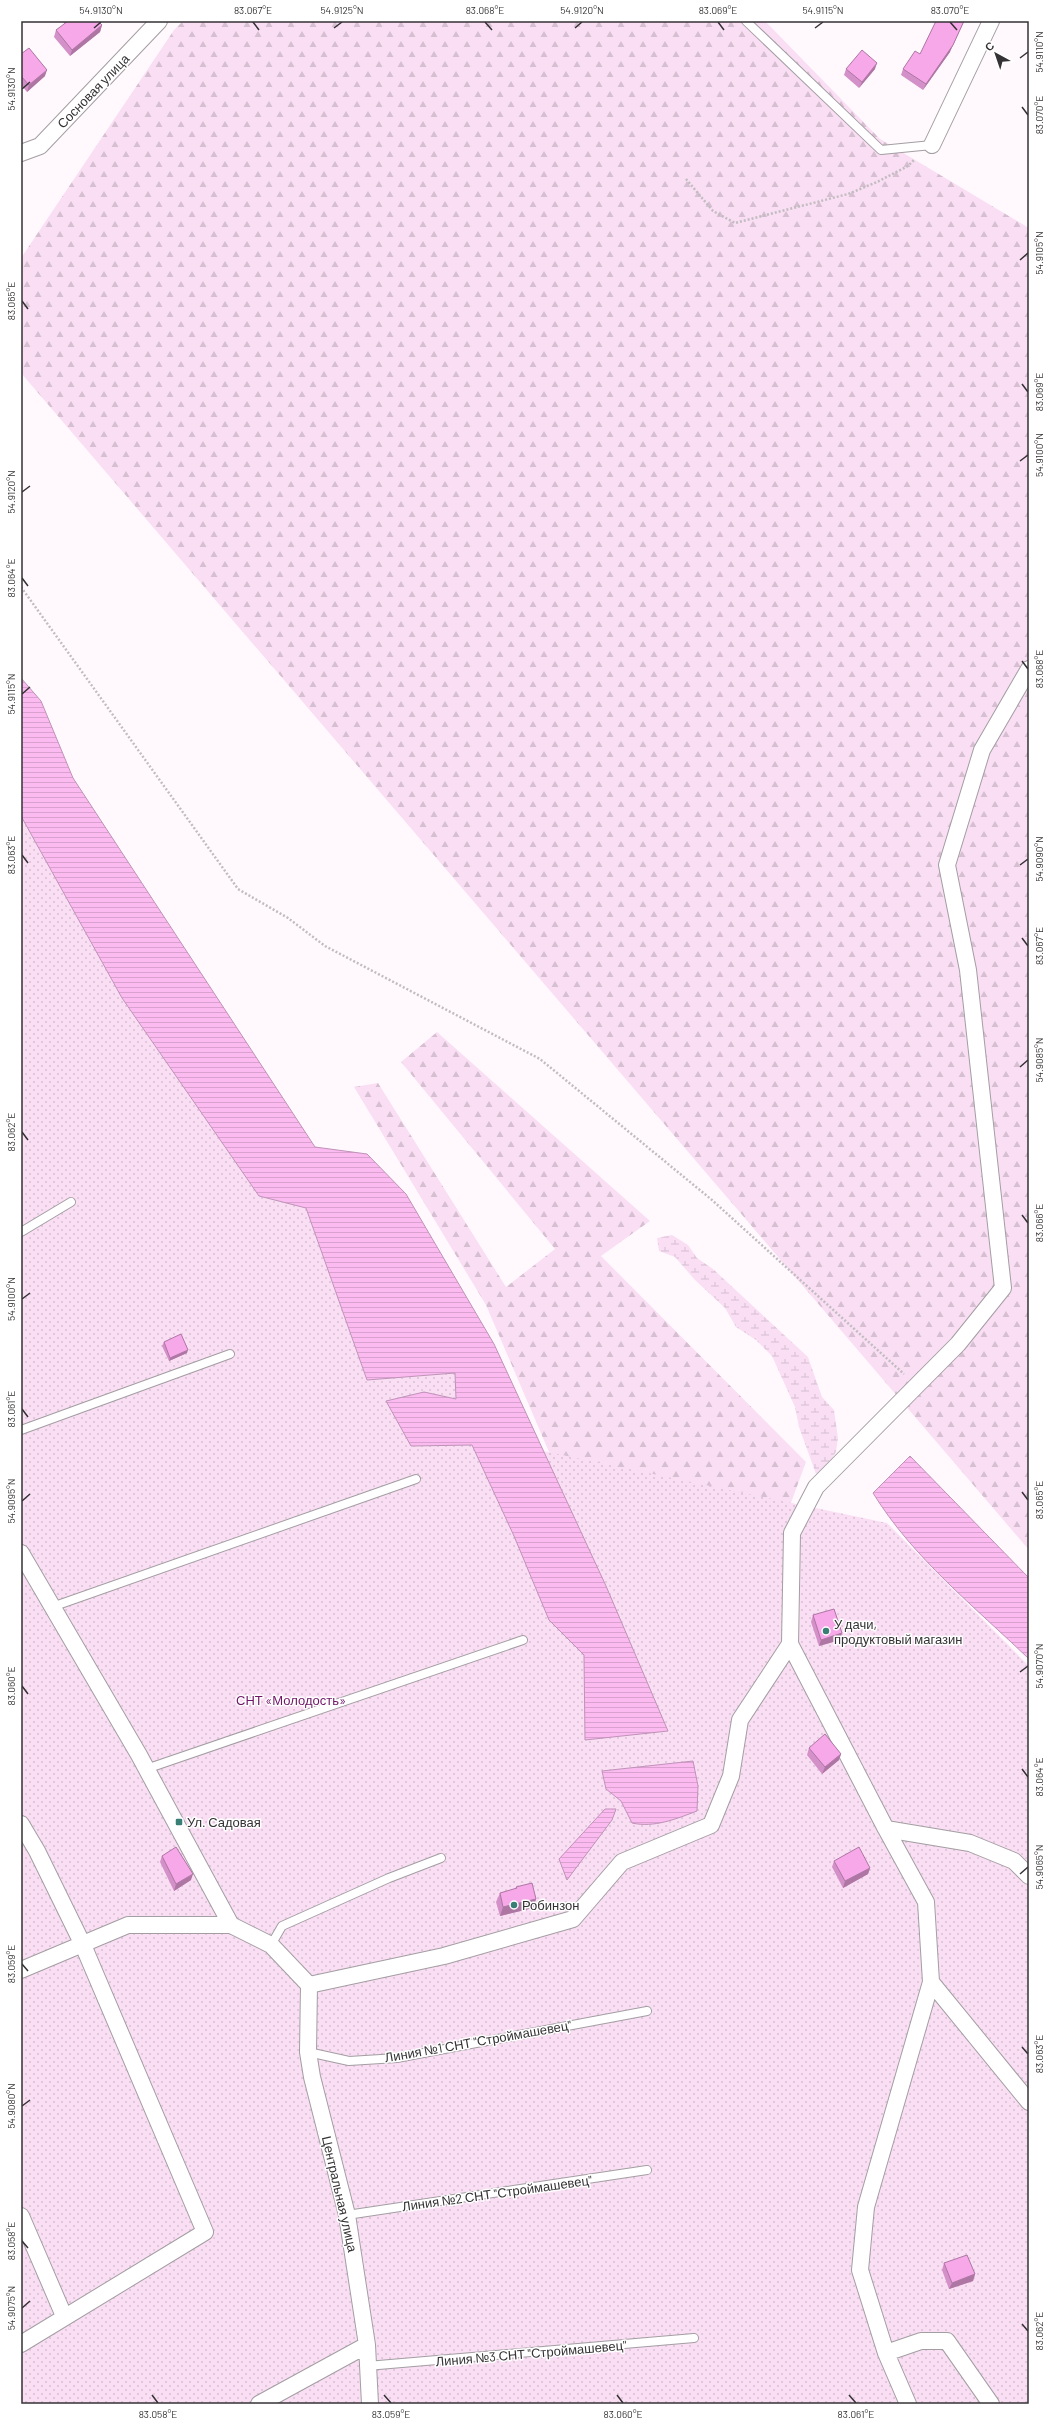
<svg xmlns="http://www.w3.org/2000/svg" width="1050" height="2425" viewBox="0 0 1050 2425" font-family="Barlow,sans-serif">
<defs>
<pattern id="forest-firs" width="22" height="20" patternUnits="userSpaceOnUse"><rect width="22" height="20" fill="#fadef4"/><path d="M5 1l3.5 6h-7zM16 11l3.5 6h-7z" fill="#d7bfd2"/></pattern>
<pattern id="wetland-marsh" width="20" height="14" patternUnits="userSpaceOnUse"><rect width="20" height="14" fill="#fadef4"/><path d="M1 5h8M5 5V1M11 12h8M15 12V8" fill="none" stroke="#d7bfd2"/></pattern>
<pattern id="park-dots" width="8" height="8" patternUnits="userSpaceOnUse"><rect width="8" height="8" fill="#fadef4"/><path d="M2 2h.1M6 6h.1" fill="none" stroke="#d7bfd2" stroke-width="1.8" stroke-linecap="round"/></pattern>
<pattern id="water-rules" width="6" height="5" patternUnits="userSpaceOnUse"><rect width="6" height="5" fill="#fbbbf0"/><path d="M0 2.5h6" fill="none" stroke="#d8a1ce"/></pattern>
</defs>
<rect width="100%" height="100%" fill="#fff9fd"/>
<!-- forest -->
<path fill="url(#forest-firs)" d="M 183,21 L 765,21 L 880,139 L 1029,228 L 1029,1550 L 21,373 L 21,258 L 174,30 Z
M 437,1032 L 650,1221 L 601,1256 L 806,1462 L 761,1584 L 699,1802 L 486,1305 L 354,1087 L 378,1083 L 506,1287 L 555,1249 L 401,1062 Z"/>
<!-- wetland -->
<path fill="url(#wetland-marsh)" d="M 672,1235 L 688,1245 L 697,1258 L 713,1269 L 808,1357 L 822,1397 L 834,1410 L 838,1438 L 836,1452 L 827,1466 L 816,1474 L 799,1427 L 795,1407 L 772,1356 L 756,1340 L 736,1327 L 725,1308 L 695,1280 L 675,1257 L 659,1251 L 657,1238 Z"/>
<!-- park -->
<path fill="url(#park-dots)" d="M 21,816 L 122,998 L 259,1196 L 306,1208 L 367,1380 L 455,1373 L 456,1399 L 424,1392 L 411,1446 L 510,1444 L 887,1523 L 1029,1666 L 1029,2404 L 21,2404 Z"/>
<!-- water -->
<path fill="url(#water-rules)" stroke="#bf92b8" d="M 21,678 L 41,701 L 73,778 L 315,1147 L 367,1154 L 406,1194 L 494,1344 L 606,1586 L 668,1731 L 585,1740 L 584,1655 L 549,1620 L 514,1536 L 472,1445 L 411,1446 L 386,1401 L 424,1392 L 456,1399 L 455,1373 L 367,1380 L 306,1208 L 259,1196 L 122,998 L 21,816 Z
M 910,1456 L 1029,1578 L 1029,1659 C 975,1607 913,1558 873,1493 Z
M 693,1761 L 698,1786 L 697,1811 C 676,1819 654,1828 632,1823 L 621,1801 L 606,1789 L 602,1771 Z
M 605,1809 L 616,1809 L 612,1820 L 567,1880 L 559,1859 Z"/>
<g fill="none" stroke-linecap="round" stroke-linejoin="round">
<defs>
<path id="service" d="M 746,21 L 881,150 L 932,145
M 21,1232 L 71,1202
M 21,1430 L 230,1354
M 52,1607 L 416,1479
M 146,1769 L 523,1640
M 271,1945 L 282,1926 L 389,1878 L 441,1858
M 308,2052 L 349,2061 L 397,2058 L 647,2011
M 347,2215 L 647,2170
M 367,2366 L 694,2338"/>
<path id="minor" d="M 932,145 L 991,21
M 21,153 L 40,146 L 159,21
M 21,1553 L 139,1755 L 231,1925
M 21,1824 L 37,1851 L 83,1945 L 205,2232 L 21,2344
M 886,1829 L 970,1843 L 1014,1861 L 1029,1876
M 21,1970 L 128,1925 L 231,1925 L 271,1945 L 309,1985
M 931,1982 L 1029,2102
M 309,1985 L 444,1956 L 573,1919 L 622,1862 L 711,1825 L 731,1776 L 740,1720 L 790,1644
M 309,1985 L 308,2052 L 312,2077 L 347,2215 L 367,2345 L 370,2404
M 21,2216 L 64,2316
M 886,2353 L 921,2341 L 947,2341 L 991,2404
M 259,2404 L 367,2345
M 908,2404 L 886,2353 L 860,2270 L 866,2207 L 931,1982 L 926,1902 L 886,1829 L 790,1644 L 792,1533 L 816,1487 L 958,1344 L 1003,1288 L 968,970 L 947,865 L 982,750 L 1029,669"/>
</defs>
<!-- service casing -->
<use href="#service" stroke="#a39ea2" stroke-width="10"/>
<!-- minor casing -->
<use href="#minor" stroke="#a39ea2" stroke-width="18"/>
<!-- path -->
<path stroke="#c1bcc0" stroke-width="2.5" stroke-dasharray="2 2" stroke-linecap="butt" d="M 686,179 L 713,211 L 735,223 L 848,194 L 877,182 L 908,166 L 914,160
M 21,587 L 238,889 L 288,918 L 325,946 L 540,1059 L 712,1200 L 904,1374"/>
<!-- service -->
<use href="#service" stroke="#fff" stroke-width="8"/>
<!-- minor -->
<use href="#minor" stroke="#fff" stroke-width="16"/>
</g>
<!-- wall -->
<path fill="#d490c8" d="M 64,21 L 98,21 L 102,25 L 100,32 L 70,56 L 54,37 L 56,30 L 65,24 L 63,22 Z
M 950,52 L 923,90 L 901,75 L 903,69 L 920,54 Z
M 21,54 L 45,76 L 27,92 L 21,85 Z
M 846,69 L 875,69 L 859,88 L 844,75 Z
M 164,1342 L 187,1353 L 169,1361 L 162,1346 Z
M 813,1615 L 842,1633 L 840,1640 L 819,1646 L 811,1622 Z
M 809,1748 L 841,1754 L 839,1760 L 822,1774 L 807,1755 Z
M 162,1856 L 191,1880 L 174,1891 L 160,1862 Z
M 834,1861 L 870,1868 L 868,1874 L 843,1888 L 832,1867 Z
M 516,1887 L 536,1899 L 533,1908 L 500,1916 L 496,1902 L 500,1893 L 515,1889 Z
M 944,2263 L 975,2274 L 973,2281 L 949,2289 L 942,2270 Z"/>
<!-- shaded-wall -->
<path fill="#ad76a3" d="M 964,21 L 950,52 L 923,90 L 926,84 Z
M 102,25 L 100,32 L 70,56 L 72,50 Z
M 877,63 L 875,69 L 859,88 L 862,82 Z
M 47,70 L 45,76 L 27,92 L 29,85 Z
M 188,1350 L 187,1353 L 169,1361 L 170,1358 Z
M 842,1633 L 840,1640 L 819,1646 L 821,1640 Z
M 841,1754 L 839,1760 L 822,1774 L 825,1767 Z
M 870,1868 L 868,1874 L 843,1888 L 845,1881 Z
M 193,1874 L 191,1880 L 174,1891 L 176,1884 Z
M 536,1899 L 533,1908 L 500,1916 L 503,1907 Z
M 975,2274 L 973,2281 L 949,2289 L 952,2283 Z"/>
<!-- building -->
<path fill="#f7a8e9" stroke="#ad76a3" d="M 68,21 L 98,21 L 102,25 L 72,50 L 56,30 Z
M 936,21 L 964,21 L 953,45 L 926,84 L 903,69 L 915,51 L 920,54 Z
M 29,48 L 47,70 L 29,85 L 21,76 L 21,54 Z
M 862,50 L 877,63 L 862,82 L 846,69 Z
M 181,1334 L 188,1350 L 170,1358 L 164,1342 Z
M 834,1609 L 842,1633 L 821,1640 L 813,1615 Z
M 825,1734 L 841,1754 L 825,1767 L 809,1748 Z
M 176,1847 L 193,1874 L 176,1884 L 162,1856 Z
M 859,1847 L 870,1868 L 845,1881 L 834,1861 Z
M 532,1883 L 536,1899 L 503,1907 L 500,1893 L 517,1888 L 516,1887 Z
M 967,2255 L 975,2274 L 952,2283 L 944,2263 Z"/>
<!-- ticks -->
<path fill="none" stroke="#343234" stroke-width="1.5" d="M 253,22 L 259,30M 485,22 L 492,30M 718,22 L 724,30M 950,22 L 957,30M 94,28 L 101,22M 334,28 L 342,22M 575,28 L 582,22M 815,28 L 823,22M 1020,58 L 1028,52M 22,89 L 30,82M 1022,107 L 1028,115M 1020,260 L 1028,253M 22,301 L 28,309M 1022,384 L 1028,392M 1020,461 L 1028,455M 22,492 L 30,486M 22,578 L 28,586M 1022,661 L 1028,669M 22,694 L 30,687M 22,855 L 28,863M 1020,865 L 1028,859M 1022,938 L 1028,946M 1020,1067 L 1028,1060M 22,1132 L 28,1140M 1022,1215 L 1028,1223M 22,1299 L 30,1293M 22,1409 L 28,1417M 1022,1492 L 1028,1500M 22,1501 L 30,1494M 1020,1672 L 1028,1666M 22,1686 L 28,1694M 1022,1769 L 1028,1777M 1020,1874 L 1028,1867M 22,1964 L 28,1971M 1022,2047 L 1028,2054M 22,2106 L 30,2100M 22,2241 L 28,2248M 22,2308 L 30,2301M 1022,2324 L 1028,2331M 152,2395 L 158,2403M 384,2395 L 391,2403M 617,2395 L 623,2403M 849,2395 L 856,2403"/>
<!-- markers -->
<g fill="#3a7f75" stroke="#fff" stroke-width="1.5">
<circle cx="826" cy="1631" r="4"/>
<rect x="175" y="1818" width="8" height="8" rx="2"/>
<circle cx="514" cy="1905" r="4"/>
</g>
<g text-anchor="middle" dominant-baseline="central" stroke-width="3" stroke-linejoin="round" paint-order="stroke">
<!-- street labels -->
<g font-size="13" fill="#343234" stroke="#fff">
<text transform="translate(93 91) rotate(-46)">Сосновая улица</text>
<text transform="translate(478 2041) rotate(-10)">Линия №1 СНТ "Строймашевец"</text>
<text transform="translate(497 2193) rotate(-8)">Линия №2 СНТ "Строймашевец"</text>
<text transform="translate(340 2194) rotate(77)">Центральная улица</text>
<text transform="translate(531 2353) rotate(-5)">Линия №3 СНТ "Строймашевец"</text>
</g>
<!-- poi labels -->
<g font-size="13" fill="#343234" stroke="#fff" text-anchor="start">
<text x="834" y="1624">У дачи,<tspan x="834" dy="15">продуктовый магазин</tspan></text>
<text x="187" y="1822">Ул. Садовая</text>
<text x="522" y="1905">Робинзон</text>
</g>
<!-- park labels -->
<g font-size="13" fill="#711567" stroke="#fff">
<text x="291" y="1700">СНТ «Молодость»</text>
</g>
</g>
<!-- border -->
<rect width="1050" height="2425" fill="none" stroke="#ffffff" stroke-width="44"/>
<!-- north arrow -->
<g transform="translate(996 54) rotate(320)" stroke="#ffffff" stroke-width="3" paint-order="stroke">
<path d="M0-3L7 15L0 10L-7 15Z" fill="#343234"/>
<text y="-6" font-size="11" font-weight="bold" text-anchor="middle" fill="#343234">С</text>
</g>
<rect x="22" y="22" width="1006" height="2381" fill="none" stroke="#343234" stroke-width="1.5"/>
<g font-size="10" text-anchor="middle" fill="#343234">
<text x="101" y="14">54.9130°N</text>
<text x="253" y="14">83.067°E</text>
<text x="342" y="14">54.9125°N</text>
<text x="485" y="14">83.068°E</text>
<text x="582" y="14">54.9120°N</text>
<text x="718" y="14">83.069°E</text>
<text x="823" y="14">54.9115°N</text>
<text x="950" y="14">83.070°E</text>
<text transform="translate(1039 52) rotate(-90)" y="4">54.9110°N</text>
<text transform="translate(11 89) rotate(-90)" y="4">54.9130°N</text>
<text transform="translate(1039 115) rotate(-90)" y="4">83.070°E</text>
<text transform="translate(1039 253) rotate(-90)" y="4">54.9105°N</text>
<text transform="translate(11 301) rotate(-90)" y="4">83.065°E</text>
<text transform="translate(1039 392) rotate(-90)" y="4">83.069°E</text>
<text transform="translate(1039 455) rotate(-90)" y="4">54.9100°N</text>
<text transform="translate(11 492) rotate(-90)" y="4">54.9120°N</text>
<text transform="translate(11 578) rotate(-90)" y="4">83.064°E</text>
<text transform="translate(1039 669) rotate(-90)" y="4">83.068°E</text>
<text transform="translate(11 694) rotate(-90)" y="4">54.9115°N</text>
<text transform="translate(11 855) rotate(-90)" y="4">83.063°E</text>
<text transform="translate(1039 859) rotate(-90)" y="4">54.9090°N</text>
<text transform="translate(1039 946) rotate(-90)" y="4">83.067°E</text>
<text transform="translate(1039 1060) rotate(-90)" y="4">54.9085°N</text>
<text transform="translate(11 1132) rotate(-90)" y="4">83.062°E</text>
<text transform="translate(1039 1223) rotate(-90)" y="4">83.066°E</text>
<text transform="translate(11 1299) rotate(-90)" y="4">54.9100°N</text>
<text transform="translate(11 1409) rotate(-90)" y="4">83.061°E</text>
<text transform="translate(1039 1500) rotate(-90)" y="4">83.065°E</text>
<text transform="translate(11 1501) rotate(-90)" y="4">54.9095°N</text>
<text transform="translate(1039 1666) rotate(-90)" y="4">54.9070°N</text>
<text transform="translate(11 1686) rotate(-90)" y="4">83.060°E</text>
<text transform="translate(1039 1777) rotate(-90)" y="4">83.064°E</text>
<text transform="translate(1039 1867) rotate(-90)" y="4">54.9065°N</text>
<text transform="translate(11 1964) rotate(-90)" y="4">83.059°E</text>
<text transform="translate(1039 2054) rotate(-90)" y="4">83.063°E</text>
<text transform="translate(11 2106) rotate(-90)" y="4">54.9080°N</text>
<text transform="translate(11 2241) rotate(-90)" y="4">83.058°E</text>
<text transform="translate(11 2308) rotate(-90)" y="4">54.9075°N</text>
<text transform="translate(1039 2331) rotate(-90)" y="4">83.062°E</text>
<text x="158" y="2418">83.058°E</text>
<text x="391" y="2418">83.059°E</text>
<text x="623" y="2418">83.060°E</text>
<text x="856" y="2418">83.061°E</text>
</g>
</svg>
